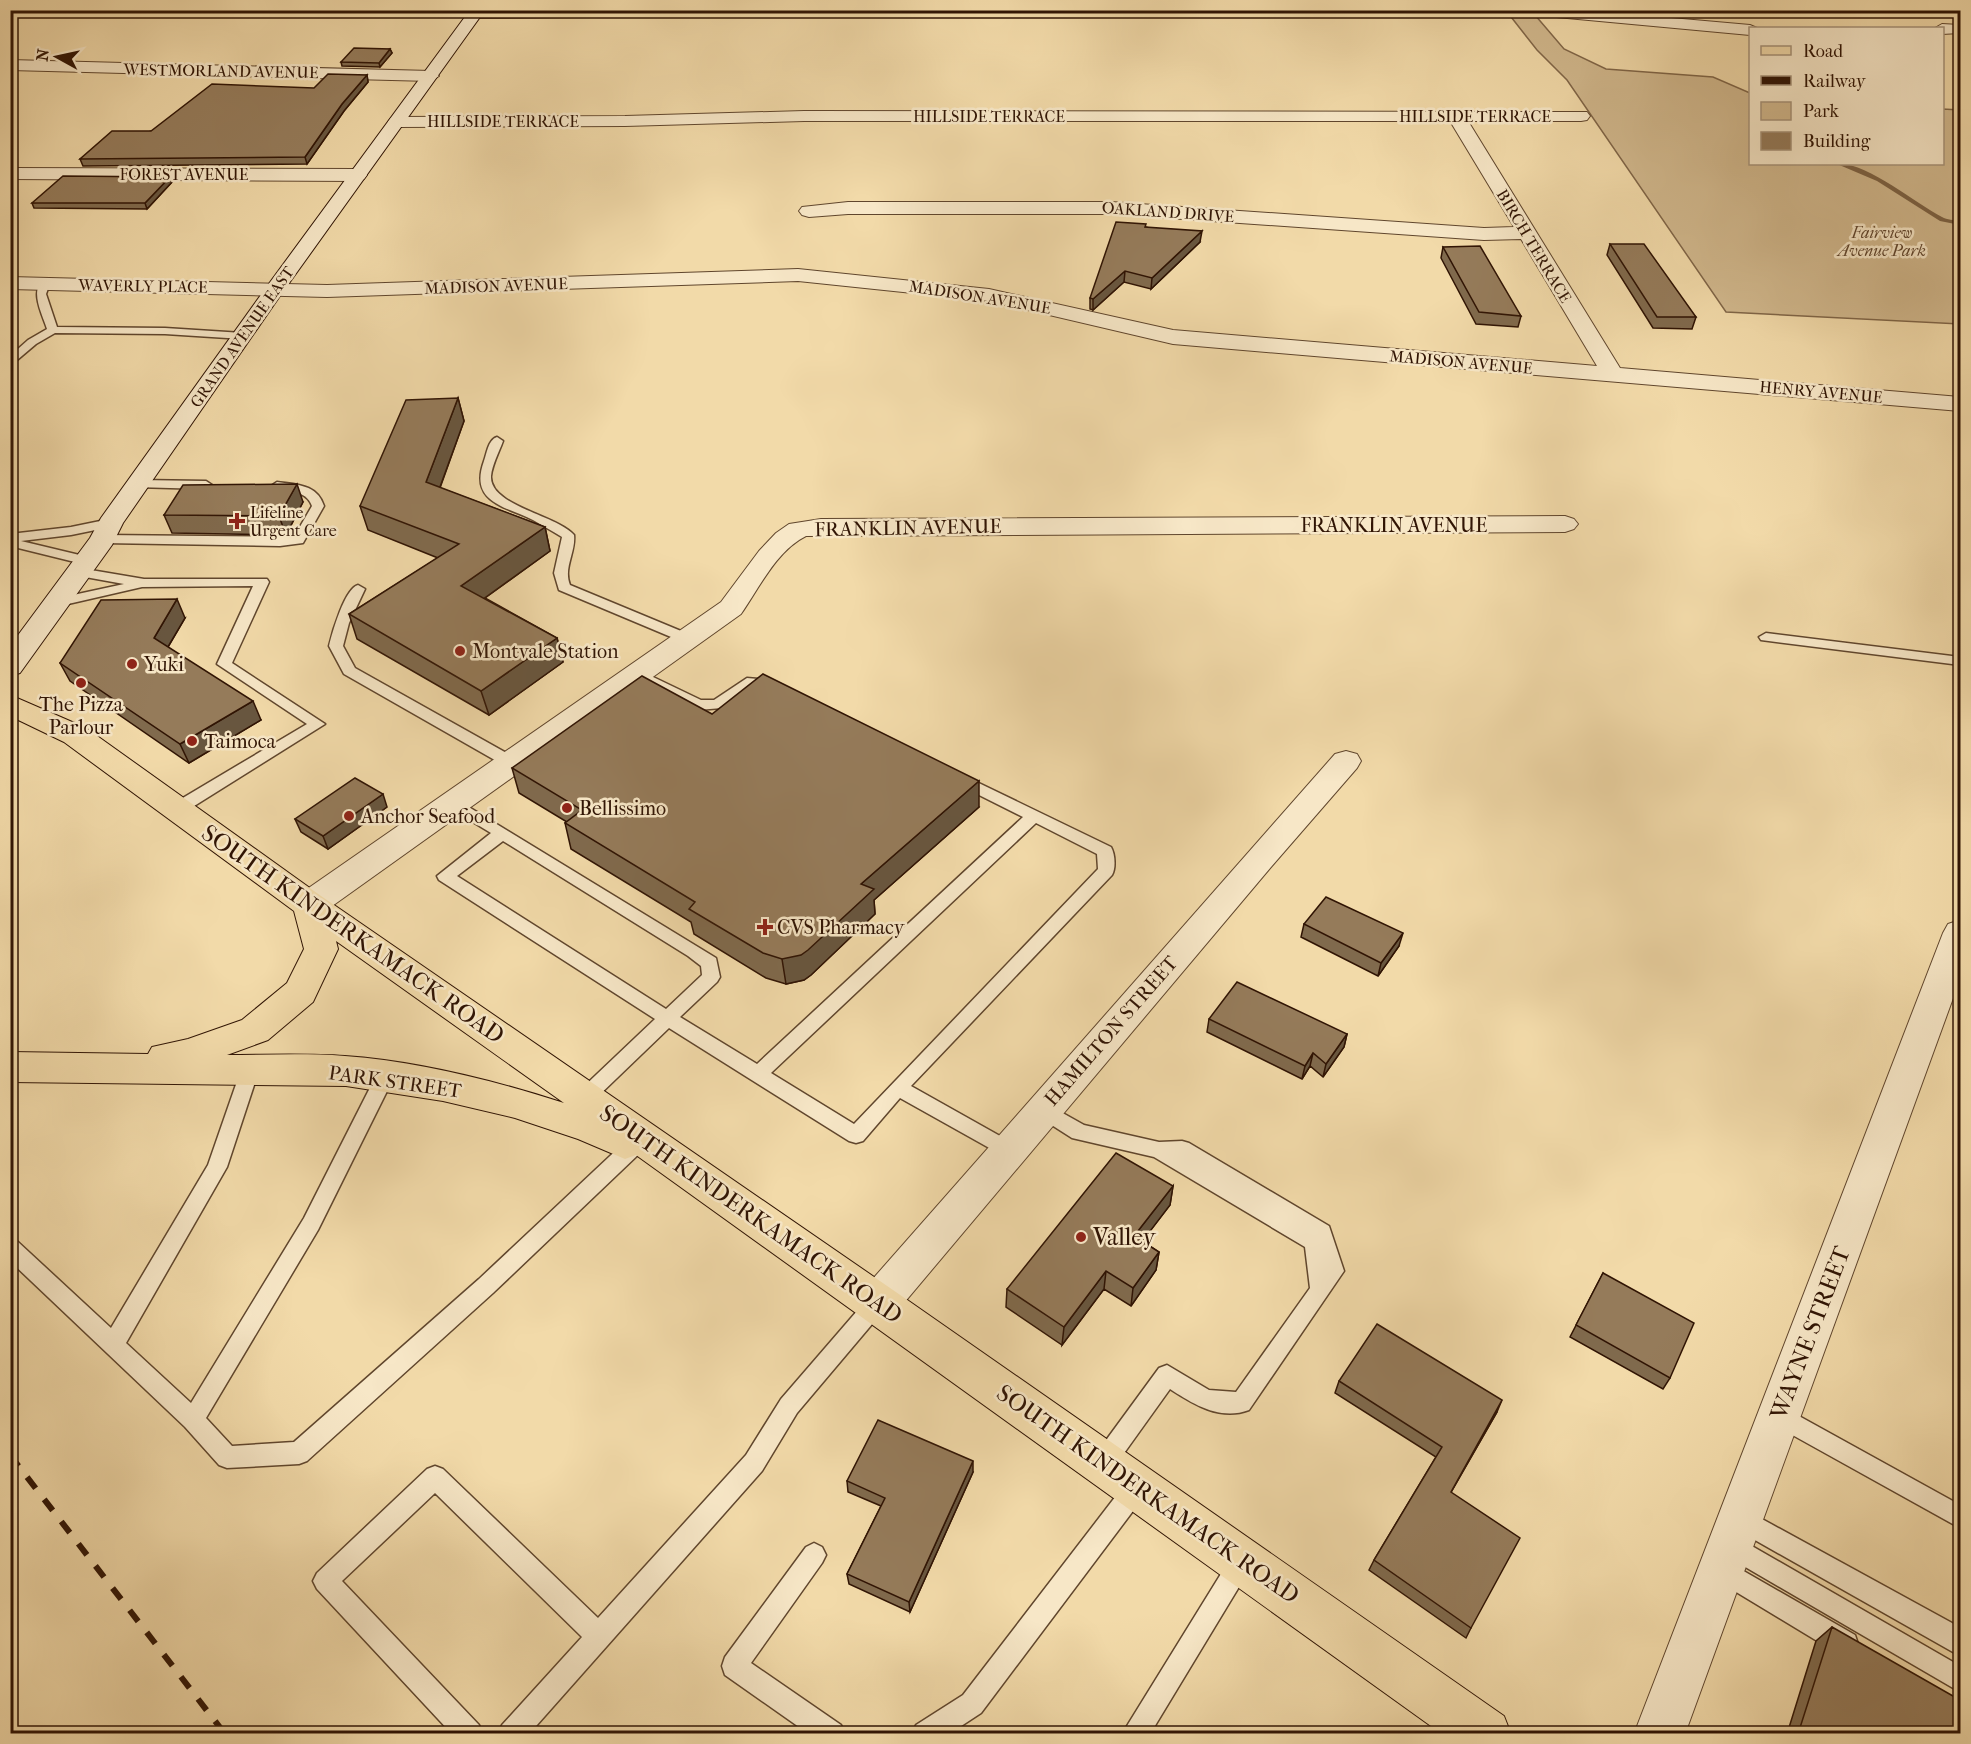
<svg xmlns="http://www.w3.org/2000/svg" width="1971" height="1744" viewBox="0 0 1971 1744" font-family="'IM FELL French Canon',serif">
<rect width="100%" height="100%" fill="#f2daa9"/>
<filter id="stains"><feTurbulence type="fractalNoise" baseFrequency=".00333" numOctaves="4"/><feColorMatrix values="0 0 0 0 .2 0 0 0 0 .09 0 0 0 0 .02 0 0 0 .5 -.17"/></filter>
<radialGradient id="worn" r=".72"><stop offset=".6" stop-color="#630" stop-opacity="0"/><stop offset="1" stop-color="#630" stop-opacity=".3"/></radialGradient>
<!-- green -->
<path fill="#d1b88d" stroke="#806648" stroke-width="1.5" d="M 1508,13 L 1535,15 L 1564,49 L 1606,69 L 1713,77 L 1750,93 L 1750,164 L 1942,164 L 1943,109 L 1960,110 L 1960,324 L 1726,312 L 1567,80 L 1537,50 Z"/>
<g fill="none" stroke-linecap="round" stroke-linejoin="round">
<!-- stream -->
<path fill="#7d6345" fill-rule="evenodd" d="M 1837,164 C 1865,161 1916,204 1942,217 C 1947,220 1954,220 1960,221 L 1960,225 L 1940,221 L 1877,181 Z"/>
<defs>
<path id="lane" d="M 45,280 L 50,283 L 46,294 L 57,327 L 165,328 L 243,333 L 248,336 L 243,339 L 165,334 L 55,333 L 36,344 L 10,366 L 10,356 L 28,340 L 47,329 C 43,316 28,288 45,280 Z
M 497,437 L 503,441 C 499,452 492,465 491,476 C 489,506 557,515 574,535 C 576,552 563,568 570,585 L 693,636 L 695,639 L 693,642 L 683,642 L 559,590 L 554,573 L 562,537 C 552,531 542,525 533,520 C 504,506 469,502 484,461 C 487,453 488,440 497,437 Z
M 138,480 L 206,481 L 212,485 L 206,489 L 134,487 L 132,484 L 134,481 Z
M 277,482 C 297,485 317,484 324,506 L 303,543 L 280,546 L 103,543 L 96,539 L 103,535 L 294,537 L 312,506 C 306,489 287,492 273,489 L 271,486 Z
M 110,519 L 116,523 L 115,526 L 71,535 L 21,541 L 92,558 L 94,561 L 92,564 L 87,565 L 10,546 L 10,534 L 71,527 Z
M 79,568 L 144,579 L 267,579 L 269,582 L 232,663 L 325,724 L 183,813 L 171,813 L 169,809 L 171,805 L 307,724 L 217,664 L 253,586 L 142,587 L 55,607 L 50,606 L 48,603 L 50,600 L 124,584 L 74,575 L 72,572 Z
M 358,585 L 365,589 L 349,623 L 343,646 L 355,668 L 517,759 L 520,763 L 517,767 L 507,767 L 344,674 L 329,646 C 332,633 345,588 358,585 Z
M 1766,633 L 1960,657 L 1960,665 L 1761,640 L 1759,637 Z
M 651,676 L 701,700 L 714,700 L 747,678 L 771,680 L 778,685 L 771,690 L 750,688 L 722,708 L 698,710 L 646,684 L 644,681 L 646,678 Z
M 958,773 L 1111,847 C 1115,854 1116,868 1112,875 L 911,1086 L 1016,1145 L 1019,1151 L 1016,1157 L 1009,1159 L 900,1098 L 863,1141 L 856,1143 L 849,1141 L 669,1028 L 591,1103 L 584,1106 L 577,1103 L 575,1098 L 577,1093 L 655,1019 L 439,880 L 437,876 L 491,833 L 448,807 L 446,803 L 448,799 L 454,798 L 716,958 L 720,977 L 717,982 L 680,1017 L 757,1064 L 1023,817 L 953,782 L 950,778 ZM 1036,823 L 1097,854 L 1098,869 L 854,1124 L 771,1073 ZM 503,841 L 688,956 L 701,966 L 702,975 L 666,1009 L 457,876 Z
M 250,1063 L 257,1065 L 259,1070 L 227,1167 L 126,1343 L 191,1403 L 304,1218 L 378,1072 L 385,1070 L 392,1072 L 394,1077 L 318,1230 L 206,1418 L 232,1446 L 294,1442 L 479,1279 L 626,1141 L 633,1139 L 640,1141 L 643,1147 L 640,1153 L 493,1293 L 307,1461 L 299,1464 L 227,1468 L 219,1465 L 185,1427 L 10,1261 L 10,1238 L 17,1241 L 111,1328 L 208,1165 L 241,1070 L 243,1065 Z
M 1043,1102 L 1084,1125 L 1159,1142 L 1182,1141 L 1189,1143 L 1329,1226 L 1344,1271 L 1249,1410 C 1220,1421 1193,1404 1170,1389 L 1112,1470 L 1104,1473 L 1096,1470 L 1093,1462 L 1096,1454 L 1159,1368 L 1167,1365 L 1209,1390 L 1236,1392 L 1310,1288 L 1305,1247 L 1154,1157 L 1072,1138 L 1036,1115 L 1034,1110 L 1036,1105 Z
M 877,1294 L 884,1296 L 888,1303 L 884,1310 L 797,1413 L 762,1471 L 529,1734 L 498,1734 L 502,1725 L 582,1637 L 435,1493 L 342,1581 L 479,1725 L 483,1734 L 452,1734 L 317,1589 L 313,1581 L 317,1573 L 427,1469 L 435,1466 L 443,1469 L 598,1618 L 746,1455 L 781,1399 L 870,1296 Z
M 1779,1405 L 1960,1505 L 1960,1528 L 1771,1423 L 1768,1416 L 1771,1409 Z
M 1137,1476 L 1145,1479 L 1148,1487 L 1145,1495 L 981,1713 L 949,1734 L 912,1734 L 916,1725 L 963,1695 L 1129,1479 Z
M 1740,1507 L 1952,1623 L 1960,1630 L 1960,1656 L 1732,1527 L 1728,1519 L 1732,1511 Z
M 1731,1534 L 1960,1666 L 1960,1692 L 1723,1554 L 1719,1546 L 1723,1538 Z
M 814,1543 L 822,1547 L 826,1555 L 822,1563 L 751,1663 L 841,1725 L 845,1734 L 809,1734 L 725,1675 L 722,1666 L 725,1657 L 806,1547 Z
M 1240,1552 L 1248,1556 L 1252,1564 L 1248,1572 L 1150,1734 L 1122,1734 L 1232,1556 Z
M 1721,1558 L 1855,1635 L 1858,1644 L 1855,1653 L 1846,1656 L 1837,1653 L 1713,1578 L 1709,1570 L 1713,1562 Z"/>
<path id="street" d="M 475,10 L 955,10 L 948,14 L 470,18 L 467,15 Z
M 1517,10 L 1581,10 L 1750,25 L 1757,28 L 1750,28 L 1750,35 L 1524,14 Z
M 1942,24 L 1960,25 L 1960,33 L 1942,34 L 1942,28 L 1935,28 Z
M 10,60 L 431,71 L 439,76 L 431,81 L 10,70 Z
M 804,111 L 1587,112 L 1590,116 L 1587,120 L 1581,121 L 1468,121 L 1620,368 L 1960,397 L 1960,411 L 1173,344 L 989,301 L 798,281 L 327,297 L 10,289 L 10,277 L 327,285 L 798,269 L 989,289 L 1173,330 L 1597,366 L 1521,239 L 1484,240 L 1111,214 L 848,214 L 809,217 L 802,215 L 799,211 L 802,207 L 848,202 L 1111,202 L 1484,228 L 1514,227 L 1450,121 L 804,121 L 625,126 L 397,127 L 391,126 L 388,122 L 391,118 L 397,117 L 625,116 Z
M 10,168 L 358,169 L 364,171 L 367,175 L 364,179 L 358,181 L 10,179 Z
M 1565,516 L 1574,519 L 1578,524 L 1574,529 L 1565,532 L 806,536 C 777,550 759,588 741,614 L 321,914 L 309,917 L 297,914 L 292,905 L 297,896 L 721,602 L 759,551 L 776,533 L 789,524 L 821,519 Z
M 1346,751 L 1357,754 L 1361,761 L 1357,768 L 1271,867 L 893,1316 L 878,1322 L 863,1316 L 857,1303 L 863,1290 L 1335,754 Z
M 1960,920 L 1960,979 L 1685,1734 L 1634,1734 L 1943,933 L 1948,924 Z"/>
<path id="secondary" d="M 470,10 L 485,10 L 282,293 L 123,523 L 112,545 L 20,673 L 10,676 L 10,646 L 90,538 L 101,518 L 268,285 Z"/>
<path id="primary" d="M 10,695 L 86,728 L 321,896 L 893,1290 L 1504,1716 L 1511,1734 L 1442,1734 L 636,1155 L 625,1159 L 578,1139 L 515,1118 L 443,1101 L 346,1086 L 10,1082 L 10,1052 L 148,1054 L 152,1047 L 188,1039 L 242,1020 L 287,983 L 304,949 L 294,911 L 64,742 L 10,716 ZM 336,941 L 564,1103 C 496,1081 417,1061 345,1056 C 306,1053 266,1055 227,1055 L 268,1040 L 313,1002 L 338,949 Z"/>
</defs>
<!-- lane casing -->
<use href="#lane" stroke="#60462d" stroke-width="3"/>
<!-- street casing -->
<use href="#street" stroke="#60462d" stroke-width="2"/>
<!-- secondary casing -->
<use href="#secondary" stroke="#301404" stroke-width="2"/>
<!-- primary casing -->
<use href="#primary" stroke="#301404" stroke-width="2"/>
<!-- lane -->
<use href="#lane" fill="#f7e7c7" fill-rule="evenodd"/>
<!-- street -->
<use href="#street" fill="#f7e7c7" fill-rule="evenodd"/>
<!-- secondary -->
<use href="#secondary" fill="#f7e7c7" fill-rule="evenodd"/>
<!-- primary -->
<use href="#primary" fill="#f2daa9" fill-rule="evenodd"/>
<!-- rail -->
<path stroke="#301404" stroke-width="6" stroke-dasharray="14 14" stroke-linecap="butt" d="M 10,1455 L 225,1734"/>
</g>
<!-- wall -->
<path fill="#806a4d" stroke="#301404" stroke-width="1.5" d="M 390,49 L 392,53 L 380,67 L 342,66 L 341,62 Z
M 367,75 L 368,82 L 344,111 L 307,164 L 83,166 L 80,159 L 151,131 Z
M 172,182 L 147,209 L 34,208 L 32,203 Z
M 1146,227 L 1200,242 L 1151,289 L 1124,282 L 1093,310 L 1090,309 L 1090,298 Z
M 1610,244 L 1696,317 L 1692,329 L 1653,328 L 1607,255 Z
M 1443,247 L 1521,316 L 1518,327 L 1476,324 L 1441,258 Z
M 458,398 L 464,421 L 440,488 L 545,527 L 550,551 L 485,598 L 557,638 L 563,662 L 489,715 L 357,639 L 349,614 L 438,558 L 368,530 L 360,506 Z
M 303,502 L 286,535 L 172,533 L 164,515 Z
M 185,618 L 168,647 L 261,720 L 189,763 L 70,681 L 60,663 Z
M 712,714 L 979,807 L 874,900 L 875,914 L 811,975 L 804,980 L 786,984 L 766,978 L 694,934 L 691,922 L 571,849 L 565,823 L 567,822 L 519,793 L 512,768 Z
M 387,807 L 328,849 L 301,832 L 295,819 Z
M 1304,924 L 1399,946 L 1378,976 L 1301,937 Z
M 1209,1019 L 1347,1034 L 1344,1047 L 1323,1077 L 1310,1066 L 1302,1079 L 1207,1032 Z
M 1173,1186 L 1170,1205 L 1142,1241 L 1159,1252 L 1156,1270 L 1131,1306 L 1104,1289 L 1062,1345 L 1006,1307 L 1007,1289 Z
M 1603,1273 L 1670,1378 L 1663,1389 L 1570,1337 Z
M 1339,1381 L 1497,1412 L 1451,1492 L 1471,1628 L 1466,1638 L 1369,1570 L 1374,1560 L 1436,1457 L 1335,1393 Z
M 973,1472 L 910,1612 L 849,1584 L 847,1574 L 881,1506 L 848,1492 L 847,1481 Z
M 1832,1627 L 1960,1734 L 1787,1734 L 1816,1641 Z"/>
<!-- shaded-wall -->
<path fill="#68563f" stroke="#301404" stroke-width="1.5" d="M 390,49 L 392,53 L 380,67 L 379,63 Z
M 367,75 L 368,82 L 344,111 L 307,164 L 305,157 L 342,104 Z
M 170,177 L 172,182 L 147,209 L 145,203 Z
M 1202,231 L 1200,242 L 1151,289 L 1152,278 Z
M 1125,271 L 1124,282 L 1093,310 L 1093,299 Z
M 458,398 L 464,421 L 433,506 L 426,482 Z
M 297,484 L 303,502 L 286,535 L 279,516 Z
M 545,527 L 550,551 L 468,610 L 461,586 Z
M 10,570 L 13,576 L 10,579 Z
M 177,599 L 185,618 L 162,657 L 154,638 Z
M 557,638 L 563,662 L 489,715 L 481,691 Z
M 253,701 L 261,720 L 189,763 L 180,744 Z
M 979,781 L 979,807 L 874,900 L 875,914 L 811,975 L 804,980 L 786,984 L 782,959 L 861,884 Z
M 383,794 L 387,807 L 328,849 L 323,836 Z
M 1403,933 L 1399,946 L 1378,976 L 1381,963 Z
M 1347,1034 L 1344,1047 L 1323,1077 L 1326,1064 Z
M 1313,1053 L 1310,1066 L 1302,1079 L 1305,1066 Z
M 1173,1186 L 1170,1205 L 1132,1255 L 1134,1236 Z
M 1159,1252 L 1156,1270 L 1131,1306 L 1133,1288 Z
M 1106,1271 L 1104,1289 L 1062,1345 L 1064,1327 Z
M 1502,1400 L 1497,1412 L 1445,1503 L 1451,1492 Z
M 973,1461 L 973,1472 L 910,1612 L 909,1602 Z"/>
<!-- building -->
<path fill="#957b5a" stroke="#301404" stroke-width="1.5" d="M 354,48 L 390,49 L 379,63 L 341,62 Z
M 328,74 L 367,75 L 342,104 L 305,157 L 80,159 L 112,131 L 151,131 L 212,84 L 314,88 Z
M 63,176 L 170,177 L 145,203 L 32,203 Z
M 1116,222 L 1146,224 L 1145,227 L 1202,231 L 1152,278 L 1125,271 L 1093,299 L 1090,298 Z
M 1610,244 L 1644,244 L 1696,317 L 1657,317 Z
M 1480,246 L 1521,316 L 1479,312 L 1443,247 Z
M 458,398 L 426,482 L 545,527 L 461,586 L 557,638 L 481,691 L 349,614 L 459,544 L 360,506 L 406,400 Z
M 297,484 L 279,516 L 164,515 L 183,485 Z
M 177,599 L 154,638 L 253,701 L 180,744 L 60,663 L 101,600 Z
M 763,674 L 979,781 L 861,884 L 874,889 L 808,950 L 801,955 L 782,959 L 763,953 L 689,909 L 695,902 L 565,823 L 582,810 L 512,768 L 642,676 L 712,714 Z
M 355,778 L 383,794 L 323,836 L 295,819 Z
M 1326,897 L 1403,933 L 1381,963 L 1304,924 Z
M 1237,982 L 1347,1034 L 1326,1064 L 1313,1053 L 1305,1066 L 1209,1019 Z
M 1116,1153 L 1173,1186 L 1134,1236 L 1159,1252 L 1133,1288 L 1106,1271 L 1064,1327 L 1007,1289 Z
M 1603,1273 L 1694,1323 L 1670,1378 L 1576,1325 Z
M 1377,1324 L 1502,1400 L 1451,1492 L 1520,1538 L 1471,1628 L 1374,1560 L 1442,1447 L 1339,1381 Z
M 878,1420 L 973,1461 L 909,1602 L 847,1574 L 885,1498 L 847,1481 Z
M 1832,1627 L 1960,1700 L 1960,1734 L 1798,1734 Z"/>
<!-- markers -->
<g fill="#8f2418" stroke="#f7e7c7" stroke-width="2">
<path d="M234 512h6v6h6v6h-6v6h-6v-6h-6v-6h6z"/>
<circle cx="460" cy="651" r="6"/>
<circle cx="132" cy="664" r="6"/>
<circle cx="81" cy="683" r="6"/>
<circle cx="192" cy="741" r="6"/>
<circle cx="567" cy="808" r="6"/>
<circle cx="349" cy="816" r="6"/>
<path d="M762 918h6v6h6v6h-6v6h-6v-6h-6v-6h6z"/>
<circle cx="1081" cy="1237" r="6"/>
</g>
<g text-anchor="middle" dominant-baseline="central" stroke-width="5" stroke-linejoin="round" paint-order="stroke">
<!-- far-street labels -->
<g font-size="16" fill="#301404" stroke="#f7e7c7">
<text transform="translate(221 71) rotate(1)">WESTMORLAND AVENUE</text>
<text x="989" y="116">HILLSIDE TERRACE</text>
<text x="1475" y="116">HILLSIDE TERRACE</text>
<text x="503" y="121">HILLSIDE TERRACE</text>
<text x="184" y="174">FOREST AVENUE</text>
<text transform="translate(1168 212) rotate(4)">OAKLAND DRIVE</text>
<text transform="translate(1534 246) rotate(59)">BIRCH TERRACE</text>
<text transform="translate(143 286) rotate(1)">WAVERLY PLACE</text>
<text transform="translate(496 286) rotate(-2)">MADISON AVENUE</text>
<text transform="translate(980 297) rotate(9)">MADISON AVENUE</text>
<text transform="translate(242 337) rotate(-55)">GRAND AVENUE EAST</text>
<text transform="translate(1461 362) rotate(5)">MADISON AVENUE</text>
<text transform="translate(1821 392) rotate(5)">HENRY AVENUE</text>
</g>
<!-- far-park labels -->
<g font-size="16" font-style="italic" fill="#60452d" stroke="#f7e7c7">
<text x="1882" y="232">Fairview<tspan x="1882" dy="18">Avenue Park</tspan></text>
</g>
<!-- far-poi labels -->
<g font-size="16" fill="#301404" stroke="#f7e7c7" text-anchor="start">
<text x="250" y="512">Lifeline<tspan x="250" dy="18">Urgent Care</tspan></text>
</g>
<!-- street labels -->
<g font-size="20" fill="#301404" stroke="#f7e7c7">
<text x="1394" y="525">FRANKLIN AVENUE</text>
<text transform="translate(908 528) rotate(-1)">FRANKLIN AVENUE</text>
<text transform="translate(1111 1031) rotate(-49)">HAMILTON STREET</text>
<text transform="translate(395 1082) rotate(8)">PARK STREET</text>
</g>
<!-- poi labels -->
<g font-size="20" fill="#301404" stroke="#f7e7c7" text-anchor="start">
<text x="472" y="651">Montvale Station</text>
<text x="144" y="664">Yuki</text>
<text x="81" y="704" text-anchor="middle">The Pizza<tspan x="81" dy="23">Parlour</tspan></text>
<text x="204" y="741">Taimoca</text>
<text x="579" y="808">Bellissimo</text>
<text x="361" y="816">Anchor Seafood</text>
<text x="777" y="927">CVS Pharmacy</text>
</g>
<!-- near-street labels -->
<g font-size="24" fill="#301404" stroke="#f7e7c7">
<text transform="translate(353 934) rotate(35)">SOUTH KINDERKAMACK ROAD</text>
<text transform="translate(751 1214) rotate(35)">SOUTH KINDERKAMACK ROAD</text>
<text transform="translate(1810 1333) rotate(-69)">WAYNE STREET</text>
<text transform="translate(1148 1494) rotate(35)">SOUTH KINDERKAMACK ROAD</text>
</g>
<!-- near-poi labels -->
<g font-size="24" fill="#301404" stroke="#f7e7c7" text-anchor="start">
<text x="1093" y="1237">Valley</text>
</g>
</g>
<!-- margin -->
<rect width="1971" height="1744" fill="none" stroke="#f2daa9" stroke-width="36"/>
<rect x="12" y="12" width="1947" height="1720" fill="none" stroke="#301404" stroke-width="3"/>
<rect x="18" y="18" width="1935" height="1708" fill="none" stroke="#301404" stroke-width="1.5"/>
<!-- legend -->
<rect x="1749" y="27" width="195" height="138" fill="#f7e7c7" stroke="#a79379" stroke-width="1.5"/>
<rect x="1761" y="46" width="30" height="9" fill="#f2daa9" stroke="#a79379" stroke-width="1.5"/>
<text x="1803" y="57" font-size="18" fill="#301404">Road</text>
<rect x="1761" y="76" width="30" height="9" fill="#301404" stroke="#a79379" stroke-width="1.5"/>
<text x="1803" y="87" font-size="18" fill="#301404">Railway</text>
<rect x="1761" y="102" width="30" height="18" fill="#d1b88d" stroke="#a79379" stroke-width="1.5"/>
<text x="1803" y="117" font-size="18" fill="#301404">Park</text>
<rect x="1761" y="132" width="30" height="18" fill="#957b5a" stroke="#a79379" stroke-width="1.5"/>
<text x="1803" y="147" font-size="18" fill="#301404">Building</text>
<!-- north arrow -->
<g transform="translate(57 57) rotate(278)" stroke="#f7e7c7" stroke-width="4.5" paint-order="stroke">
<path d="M0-4.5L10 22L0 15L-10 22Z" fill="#301404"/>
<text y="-9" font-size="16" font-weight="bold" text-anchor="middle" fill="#301404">N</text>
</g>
<rect width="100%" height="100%" filter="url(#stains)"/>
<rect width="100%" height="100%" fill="url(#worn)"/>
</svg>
